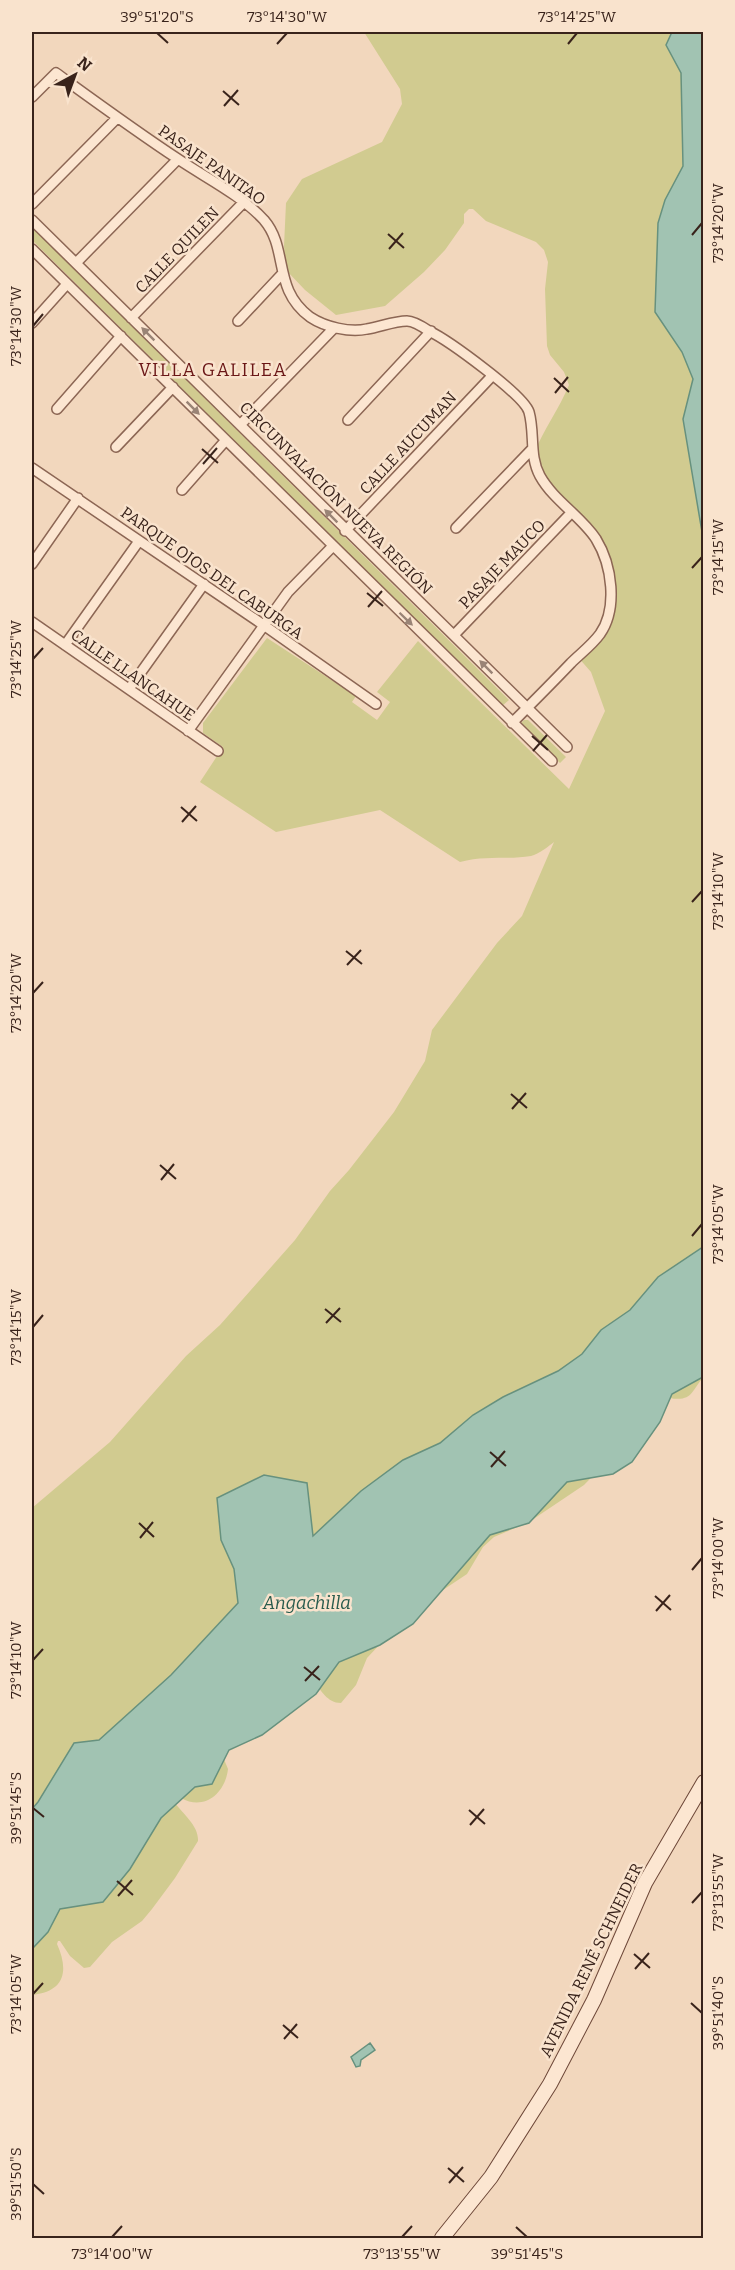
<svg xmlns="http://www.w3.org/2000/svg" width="735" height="2270" viewBox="0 0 735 2270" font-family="Bitter,serif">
<rect width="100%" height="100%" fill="#f2d7bd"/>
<!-- green -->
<path fill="#d1cb90" d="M 364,32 L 703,32 L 703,1378 C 691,1391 693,1402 669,1398 L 584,1485 L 529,1522 L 494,1537 L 483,1547 L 467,1574 L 443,1590 L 397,1626 L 367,1658 L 356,1685 L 341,1703 C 327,1703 321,1690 313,1680 L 221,1752 L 228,1769 C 225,1794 204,1811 181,1798 L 175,1803 C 183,1814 199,1826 198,1841 L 175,1878 L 152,1909 L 142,1921 L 112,1942 L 90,1967 L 84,1968 L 70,1956 L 60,1941 L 58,1941 L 57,1944 C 69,1971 65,1991 33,1995 L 32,1508 L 110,1442 L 186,1356 L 220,1325 L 295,1240 L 330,1191 L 349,1170 L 394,1112 L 425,1061 L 432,1030 L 497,943 L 522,916 L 554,842 C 549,846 539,854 531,856 C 508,860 486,855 460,862 L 380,810 L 276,832 L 200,782 L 223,747 L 203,733 L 203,723 L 267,638 L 356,696 L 352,702 L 377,720 L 390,702 L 377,692 L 418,641 L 569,789 L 605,711 L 591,672 L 577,656 L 597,633 L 604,618 L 609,572 L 592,526 L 585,517 L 551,490 L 534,453 C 544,429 559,409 569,385 L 564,372 L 550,355 L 547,346 L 545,289 L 548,262 L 544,250 L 536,242 L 486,221 L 473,209 L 469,209 L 464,214 L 464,223 L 445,250 L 424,272 L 385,306 L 336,315 L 305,290 L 286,270 L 284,246 L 286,203 L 302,179 L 382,142 L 402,104 L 400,89 Z
M 32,227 L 509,700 L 502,706 L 32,240 Z
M 524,720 L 528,720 L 566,757 L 560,763 L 522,727 L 521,723 Z"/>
<!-- water -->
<path fill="#a1c3b2" stroke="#67917e" stroke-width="1.5" d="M 672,32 L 703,32 L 703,538 L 683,419 L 693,379 L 682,352 L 655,312 L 658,223 L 665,200 L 683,166 L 681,73 L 666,45 Z
M 703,1247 L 703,1377 L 672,1394 L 660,1422 L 632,1462 L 613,1474 L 567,1482 L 529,1523 L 490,1535 L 413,1624 L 380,1645 L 339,1662 L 316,1694 L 262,1735 L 229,1750 L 212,1784 L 195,1787 L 161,1818 L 130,1869 L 103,1902 L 60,1909 L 48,1932 L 32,1949 L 32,1809 L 38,1802 L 74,1743 L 99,1740 L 171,1675 L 238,1603 L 234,1569 L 221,1540 L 217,1498 L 264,1475 L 307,1483 L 313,1536 L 361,1491 L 403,1460 L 440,1443 L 473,1415 L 503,1397 L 558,1371 L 582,1354 L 601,1330 L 630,1310 L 658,1277 Z
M 370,2043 L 375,2050 L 361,2060 L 360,2066 L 356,2067 L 351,2057 Z"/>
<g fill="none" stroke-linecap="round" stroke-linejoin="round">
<defs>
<path id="street" d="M 32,97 L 56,73 C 96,102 137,132 178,159 C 206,178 241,195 264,220 C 289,249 272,289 310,317 C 325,327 350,333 367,329 C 380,327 394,321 407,321 C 413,321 423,327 429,331 C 448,340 524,395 529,412 C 535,433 529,456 540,476 C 554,501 581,516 596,539 C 612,565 618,608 600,634 C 592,645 580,654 571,663 C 552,683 532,703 512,723
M 32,204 L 117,118
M 32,220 L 567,747
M 32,249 L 552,761
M 76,263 L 178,159
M 131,318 L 243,203
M 238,321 L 282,274
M 32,323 L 67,284
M 57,409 L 121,336
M 348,420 L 431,331
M 240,425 L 334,328
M 116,447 L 173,387
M 32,468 L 265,626 L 376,704
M 182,490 L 226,440
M 456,528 L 532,449
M 345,531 L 492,376
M 32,564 L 78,498
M 32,622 L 218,751
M 454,635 L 571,513
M 65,645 L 139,541
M 129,689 L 204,584
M 188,731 L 288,592 L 332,547"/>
<path id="secondary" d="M 442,2238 L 491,2177 L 550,2084 L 594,2000 L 645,1883 L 704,1782"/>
</defs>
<!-- street casing -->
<use href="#street" stroke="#8c6654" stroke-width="12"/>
<!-- secondary casing -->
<use href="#secondary" stroke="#6d4738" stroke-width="16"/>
<!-- street -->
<use href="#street" stroke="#fce6d1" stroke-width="9"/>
<!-- secondary -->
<use href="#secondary" stroke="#fce6d1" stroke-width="14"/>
</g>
<!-- one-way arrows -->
<defs><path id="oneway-solid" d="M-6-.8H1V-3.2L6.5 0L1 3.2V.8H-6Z" transform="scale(1.5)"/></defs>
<g fill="#9a8476">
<use href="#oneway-solid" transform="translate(148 334) rotate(-135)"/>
<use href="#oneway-solid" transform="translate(193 408) rotate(45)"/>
<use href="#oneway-solid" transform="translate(331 516) rotate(-135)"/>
<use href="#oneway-solid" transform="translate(406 619) rotate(44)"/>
<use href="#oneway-solid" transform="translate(486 667) rotate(-135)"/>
</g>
<!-- ticks -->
<path fill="none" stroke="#39231b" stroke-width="2" d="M 157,33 L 168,43M 277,44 L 287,33M 568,44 L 577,33M 223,91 L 239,105M 224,106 L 238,90M 388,234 L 404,248M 692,235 L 702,223M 389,249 L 403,233M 33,326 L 43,314M 554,378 L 569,392M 555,393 L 568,377M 202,449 L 218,463M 203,464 L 217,448M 692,568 L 702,557M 367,593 L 383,606M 368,607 L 382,591M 33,659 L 43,648M 532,736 L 548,750M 533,751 L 547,735M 181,807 L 197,821M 182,822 L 196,806M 692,902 L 702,891M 346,951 L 362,964M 347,965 L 361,950M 33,993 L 43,982M 511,1094 L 527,1108M 512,1109 L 526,1093M 160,1165 L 176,1179M 161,1180 L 174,1164M 692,1236 L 702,1224M 325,1309 L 341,1322M 326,1323 L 340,1308M 33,1327 L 43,1315M 490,1452 L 506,1466M 491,1467 L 505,1451M 139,1523 L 154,1537M 140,1538 L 153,1522M 692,1570 L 702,1558M 655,1596 L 671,1610M 656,1611 L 670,1595M 33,1660 L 43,1649M 304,1667 L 320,1680M 305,1681 L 319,1666M 33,1808 L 44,1817M 469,1810 L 485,1824M 470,1825 L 484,1809M 117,1881 L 133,1895M 118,1896 L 132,1880M 692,1903 L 702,1892M 634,1954 L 650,1968M 635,1969 L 649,1953M 33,1994 L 43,1983M 691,2003 L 702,2013M 283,2025 L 298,2038M 284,2039 L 297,2024M 448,2168 L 464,2182M 449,2183 L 463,2167M 33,2184 L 44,2194M 516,2227 L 527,2237M 112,2237 L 122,2226M 402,2237 L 412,2226"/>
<g text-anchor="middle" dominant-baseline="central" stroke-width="5" stroke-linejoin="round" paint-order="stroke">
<!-- street labels -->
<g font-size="16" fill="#39231b" stroke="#f9e3cd">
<text transform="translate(212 165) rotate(35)">PASAJE PANITAO</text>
<text transform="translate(177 250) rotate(-46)">CALLE QUILEN</text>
<text transform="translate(408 443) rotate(-47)">CALLE AUCUMAN</text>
<text transform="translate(336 498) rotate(45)">CIRCUNVALACIÓN NUEVA REGIÓN</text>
<text transform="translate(502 564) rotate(-46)">PASAJE MAUCO</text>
<text transform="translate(212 573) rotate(35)">PARQUE OJOS DEL CABURGA</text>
<text transform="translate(133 675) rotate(35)">CALLE LLANCAHUE</text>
<text transform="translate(591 1960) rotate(-64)">AVENIDA RENÉ SCHNEIDER</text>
</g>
<!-- neighbourhood labels -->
<g font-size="18" letter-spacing="1.5" fill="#6a1616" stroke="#f9e3cd">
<text x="213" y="370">VILLA GALILEA</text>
</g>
<!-- water labels -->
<g font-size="18" font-style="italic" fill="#285b4d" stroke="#f9e3cd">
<text x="307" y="1603">Angachilla</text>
</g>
</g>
<!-- border -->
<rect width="735" height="2270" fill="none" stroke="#f9e3cd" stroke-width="66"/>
<!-- north arrow -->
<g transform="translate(75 75) rotate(41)" stroke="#f9e3cd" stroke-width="4.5" paint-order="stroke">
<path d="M0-4.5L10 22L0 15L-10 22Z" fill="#39231b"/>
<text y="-9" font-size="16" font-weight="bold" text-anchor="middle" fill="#39231b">N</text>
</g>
<rect x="33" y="33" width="669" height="2204" fill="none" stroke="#39231b" stroke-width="2"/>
<g font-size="15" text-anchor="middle" fill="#39231b">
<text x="157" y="22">39°51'20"S</text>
<text x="287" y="22">73°14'30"W</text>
<text x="577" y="22">73°14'25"W</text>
<text transform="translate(718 223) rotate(-90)" y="5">73°14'20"W</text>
<text transform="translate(16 326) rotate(-90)" y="5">73°14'30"W</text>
<text transform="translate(718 557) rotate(-90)" y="5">73°14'15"W</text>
<text transform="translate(16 659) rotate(-90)" y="5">73°14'25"W</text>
<text transform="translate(718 891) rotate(-90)" y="5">73°14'10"W</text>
<text transform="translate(16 993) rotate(-90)" y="5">73°14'20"W</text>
<text transform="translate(718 1224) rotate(-90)" y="5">73°14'05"W</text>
<text transform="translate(16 1327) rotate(-90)" y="5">73°14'15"W</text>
<text transform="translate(718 1558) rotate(-90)" y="5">73°14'00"W</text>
<text transform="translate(16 1660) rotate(-90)" y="5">73°14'10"W</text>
<text transform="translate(16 1808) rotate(-90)" y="5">39°51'45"S</text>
<text transform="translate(718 1892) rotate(-90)" y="5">73°13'55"W</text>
<text transform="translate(16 1994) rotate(-90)" y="5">73°14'05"W</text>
<text transform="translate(718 2013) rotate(-90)" y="5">39°51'40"S</text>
<text transform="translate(16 2184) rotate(-90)" y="5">39°51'50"S</text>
<text x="112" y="2259">73°14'00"W</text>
<text x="402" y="2259">73°13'55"W</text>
<text x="527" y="2259">39°51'45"S</text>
</g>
</svg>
